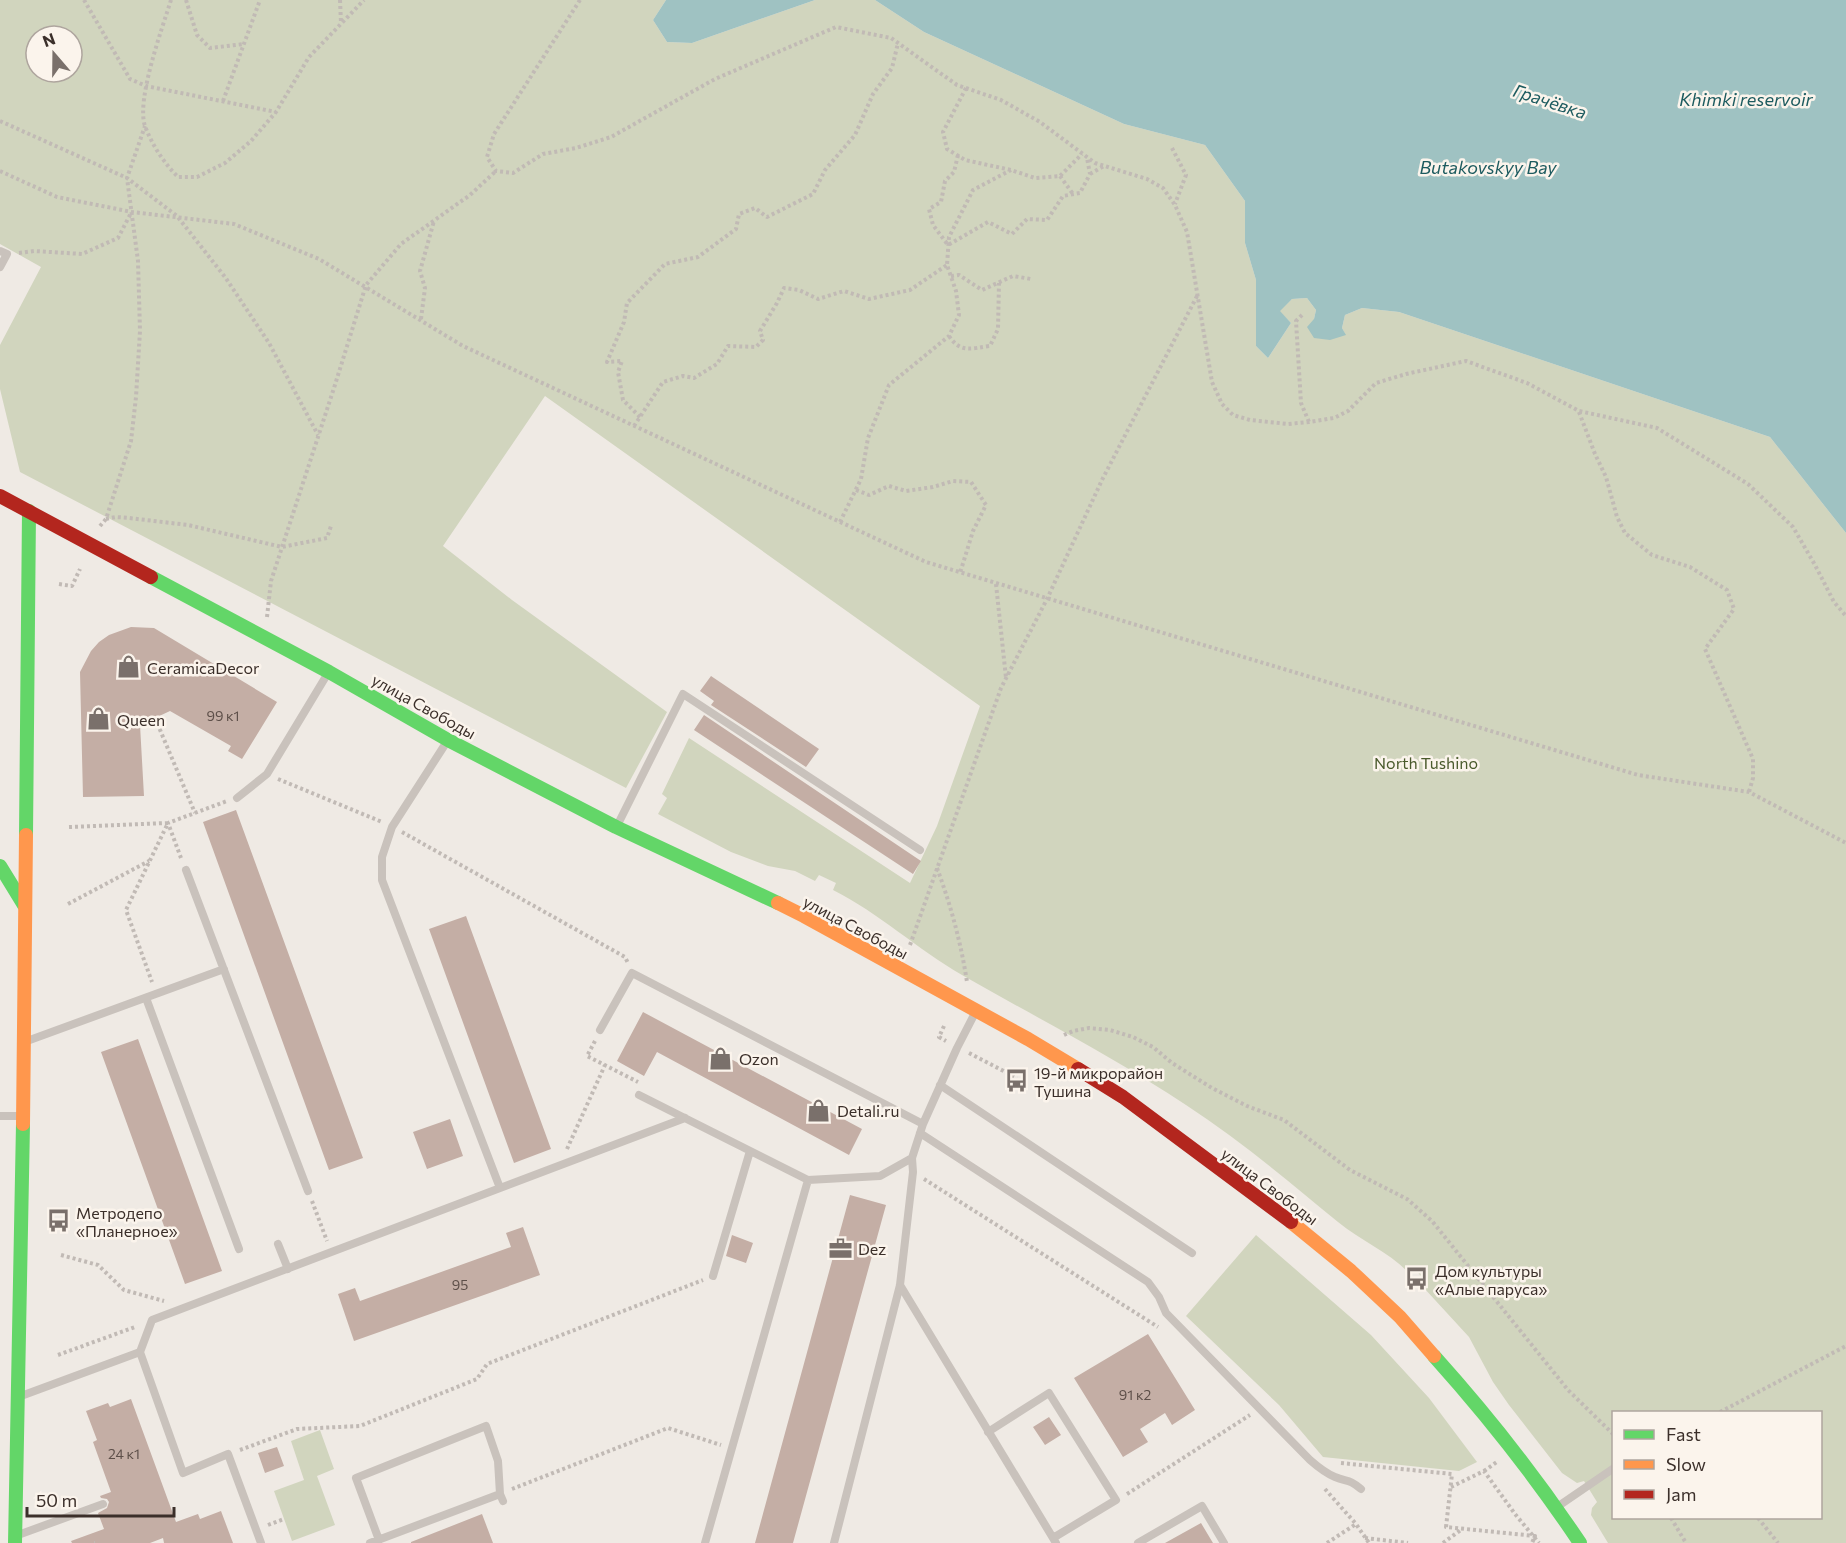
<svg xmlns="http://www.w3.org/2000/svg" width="1846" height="1543" viewBox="0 0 1846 1543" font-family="Commissioner,sans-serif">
<rect width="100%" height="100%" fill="#efeae4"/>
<!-- green -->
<path fill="#d1d5be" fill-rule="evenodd" d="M 0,0 L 666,0 L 653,20 L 667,42 L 692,43 L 815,0 L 875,0 L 924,32 L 1124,124 L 1205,145 L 1245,201 L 1245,243 L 1256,280 L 1256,346 L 1268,358 L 1291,323 L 1279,311 L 1292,299 L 1307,298 L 1316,310 L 1314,319 L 1345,334 L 1342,328 L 1345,315 L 1362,308 L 1399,312 L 1770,437 L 1846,533 L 1846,1543 L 1608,1543 L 1591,1515 L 1592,1508 L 1597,1502 L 1584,1481 L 1577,1483 L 1562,1473 L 1509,1405 L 1493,1382 L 1469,1337 L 1424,1288 L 1428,1284 L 1413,1267 L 1408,1272 C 1387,1251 1360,1240 1338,1222 C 1289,1182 1240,1140 1186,1105 C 1114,1057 1037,1018 962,975 C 917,949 879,913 833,890 L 836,883 L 819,875 L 815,881 L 795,871 L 768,866 L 731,852 L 658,814 L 667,798 L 662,794 L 689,738 L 910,883 L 937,826 L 980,706 L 545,396 L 443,546 L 512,600 L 667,712 L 626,788 L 20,472 L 0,389 L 0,345 L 41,267 L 0,244 ZM 36,36 L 72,36 L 72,72 L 36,72 ZM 1614,1412 L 1820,1412 L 1820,1518 L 1614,1518 Z
M 1256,1235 L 1371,1335 L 1429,1398 L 1477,1462 L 1459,1471 L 1323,1457 L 1279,1405 L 1186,1316 Z
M 320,1430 L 334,1469 L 317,1476 L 335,1525 L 292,1541 L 274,1491 L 304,1480 L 291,1441 Z"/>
<!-- water -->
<path fill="#9fc2c2" d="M 666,0 L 815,0 L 692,43 L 667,42 L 653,20 Z
M 875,0 L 1846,0 L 1846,533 L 1770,437 L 1399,312 L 1362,308 L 1345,315 L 1342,328 L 1346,335 L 1330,340 L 1314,338 L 1307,327 L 1314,319 L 1316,310 L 1307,298 L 1292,299 L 1280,311 L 1291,323 L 1268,358 L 1256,346 L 1256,280 L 1245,243 L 1245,201 L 1205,145 L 1124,124 L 924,32 Z"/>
<!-- building -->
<path fill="#c4aea5" d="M 131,627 L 154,628 L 277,702 L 242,759 L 228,751 L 231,746 L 170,711 L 140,725 L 144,796 L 83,797 L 80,672 L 91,651 L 99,642 L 109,635 Z
M 711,676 L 819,749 L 806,767 L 711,705 L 714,701 L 700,691 Z
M 704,715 L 921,861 L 913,874 L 694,730 Z
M 236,810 L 363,1158 L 329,1170 L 203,822 Z
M 466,916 L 551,1149 L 514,1163 L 429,929 Z
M 643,1012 L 862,1129 L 849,1155 L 657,1052 L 644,1076 L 617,1061 Z
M 138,1039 L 222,1271 L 185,1284 L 101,1052 Z
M 450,1119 L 463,1156 L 427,1169 L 413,1132 Z
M 850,1195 L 886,1205 L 793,1543 L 755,1543 Z
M 523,1227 L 540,1275 L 354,1341 L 338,1294 L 355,1288 L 360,1301 L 511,1247 L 506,1233 Z
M 732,1235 L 753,1243 L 746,1263 L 726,1256 Z
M 1148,1334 L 1195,1410 L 1172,1425 L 1165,1413 L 1140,1429 L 1148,1442 L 1123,1457 L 1074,1378 Z
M 131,1399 L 176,1522 L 198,1514 L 200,1519 L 221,1511 L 233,1543 L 164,1543 L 163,1538 L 150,1543 L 72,1543 L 71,1541 L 104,1529 L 98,1513 L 107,1508 L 109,1502 L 107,1499 L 101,1498 L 100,1496 L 111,1492 L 93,1442 L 97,1440 L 86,1411 L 108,1403 L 110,1407 Z
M 1049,1417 L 1061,1435 L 1045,1445 L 1033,1427 Z
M 277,1447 L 284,1466 L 265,1473 L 258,1453 Z
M 482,1514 L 493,1543 L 411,1543 L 411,1542 Z
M 1201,1523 L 1213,1543 L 1165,1543 Z"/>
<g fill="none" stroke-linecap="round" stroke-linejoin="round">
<!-- path -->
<path stroke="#c1bab5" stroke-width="4" stroke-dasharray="3 3" stroke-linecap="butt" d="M 84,0 L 130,79 L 146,86 L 276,112
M 171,0 C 162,29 136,100 145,126 C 152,145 164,163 178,177 L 197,177 L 225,163 L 251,141 L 276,112 L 309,57 L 364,0
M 186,0 L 197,35 L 210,48 L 244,44
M 340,0 L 341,23
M 580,0 L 494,134 L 487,157 L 496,171 L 513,173 L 543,154 L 576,148 L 611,137 L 715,79 L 836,27 L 891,38 L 957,85 L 1001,100 L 1040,122 L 1095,163 L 1147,179 L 1163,188 L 1175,205 L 1187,232 L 1212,382 L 1222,404 L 1233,415 L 1250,420 L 1288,424 L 1309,422 L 1334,418 L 1348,411 L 1376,383 L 1406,374 L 1466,361 L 1527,383 L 1579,411 L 1657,428 L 1748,484 L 1793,527 L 1815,565 L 1834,602 L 1846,616
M 966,88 L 943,132 L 947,149 L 965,160 L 1011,170 L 1035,178 L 1060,176 L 1082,154
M 223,101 L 260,0
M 0,121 L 127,178 L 177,216 L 225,277 L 269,343 L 318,435
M 1172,148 L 1186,175 L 1175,204
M 958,155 L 954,172 L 945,181 L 941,202 L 929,209 L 933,225 L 948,245 L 988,222 L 1012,234 L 1027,219 L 1047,220 L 1063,196 L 1080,193 L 1090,174 L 1087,158
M 0,171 L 57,197 L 132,212 L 234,224 L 319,259 L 463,346 L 926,562 L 1638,775 L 1749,792 L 1846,843
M 1090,174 L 1104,166
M 1060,176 L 1073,194
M 19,253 L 34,251 L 82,254 L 118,238 L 131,213
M 951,276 L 959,275 L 982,290 L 1013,276 L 1031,279
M 1302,315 L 1296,321 L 1301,403 L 1309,422
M 421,319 L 425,288 L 420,271 L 434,221
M 949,336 C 961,354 972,348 990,346 L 998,329 L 999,283
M 1579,412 L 1595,454 L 1606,477 L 1617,517 L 1625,533 L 1652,555 L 1690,567 L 1727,590 L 1734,609 L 1705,649 L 1753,759 L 1753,778 L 1749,792
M 640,417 L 623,400 L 618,372 L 622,361 L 607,362 L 624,322 L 627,303 L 665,264 L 698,257 L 736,229 L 739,214 L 755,208 L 767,217 L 813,194 L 825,170 L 855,135 L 873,94 L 892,68 L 898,43
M 634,426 L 663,382 L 683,376 L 694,378 L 717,364 L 728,346 L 756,347 L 763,340 L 760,331 L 777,303 L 784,288 L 799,290 L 818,299 L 844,291 L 869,299 L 910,290 L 947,265
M 856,490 L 869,495 L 889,486 L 906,491 L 933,487 L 953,481 L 971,482 L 986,505 L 973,531 L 960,573
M 106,519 L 116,517 L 129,518 L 188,525 L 282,547 L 327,538 L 331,526
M 840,522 L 861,479 L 868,438 L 889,385 L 949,336 L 959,315 L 956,291 L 947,265 L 949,237 L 973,190 L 1011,170
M 100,526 L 106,519 L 131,441 L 136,397 L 140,331 L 138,261 L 127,178 L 145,126
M 59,584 L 72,586 L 80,569
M 996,584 L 1006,678
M 267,617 L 271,581 L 334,388 L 366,285 L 401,244 L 470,195 L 496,171
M 155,718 L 195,813
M 278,779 L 382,822
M 69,827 L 168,823 L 126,910 L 152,982
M 402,832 L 625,957 L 628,963
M 181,858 L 168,823 L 227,801
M 937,868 C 951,906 961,943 967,982
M 68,904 L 149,861
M 910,945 L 1001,688 L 1047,599 L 1102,480 L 1197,296
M 944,1026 L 939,1037 L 946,1041
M 1064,1035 L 1073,1031 L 1089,1028 L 1110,1030 L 1133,1037 L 1153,1047 L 1172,1063 L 1212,1088 L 1247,1106 L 1284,1120 L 1350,1170 L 1407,1199 L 1432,1221 L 1568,1390 L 1614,1435
M 595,1041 L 587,1056 L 638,1082
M 969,1053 L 1017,1078
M 828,1111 L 830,1111
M 567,1149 L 605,1065
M 924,1179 L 1158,1327
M 312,1201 L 327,1241
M 61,1255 L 98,1265 L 124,1290 L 164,1301
M 58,1355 L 135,1327
M 1720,1412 L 1846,1346
M 240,1450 L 297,1429 L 360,1426 L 477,1379 L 487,1364 L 703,1280
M 1341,1463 L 1452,1474 L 1446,1527 L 1535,1536 L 1532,1543
M 1484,1471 L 1498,1461
M 1451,1487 L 1484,1471 L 1515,1514 L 1539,1543
M 512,1489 L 668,1428 L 721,1445
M 1325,1489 L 1356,1524
M 1127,1494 L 1250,1415
M 1671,1518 L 1686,1543
M 1758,1518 L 1778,1543
M 268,1525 L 284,1519
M 1365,1538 L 1408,1543
M 94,1543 L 95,1543
M 1327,1543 L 1356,1524 L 1369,1543
M 1443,1543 L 1462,1529"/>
<!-- lane -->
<path stroke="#c9c2bc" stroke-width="8" d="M 0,251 L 7,254 L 0,267
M 446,743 L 392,827 L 382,857 L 382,880 L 500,1188
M 237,798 L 267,774 L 328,673
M 617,826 L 683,694 L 920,850
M 186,870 L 308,1191
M 146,998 L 239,1249
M 600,1030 L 632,973 L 923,1124
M 27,1041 L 224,969
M 940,1085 L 1192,1253
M 639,1095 L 808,1180 L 880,1176 L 912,1158
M 0,1116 L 22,1116
M 920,1133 L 1148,1282 L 1159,1297 L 1166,1313 L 1310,1460 C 1318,1467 1325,1473 1335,1477 C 1348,1482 1349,1479 1361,1489
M 278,1244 L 288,1269
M 713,1276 L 750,1151
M 900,1285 L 1056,1543
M 21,1396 L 140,1352
M 988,1432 L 1049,1393 L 1116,1500 L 1053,1538
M 1557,1507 L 1614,1468
M 18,1535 L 103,1504
M 379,1540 L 356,1478 L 486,1426 L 498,1461 L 500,1494
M 261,1543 L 228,1454 L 183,1473 L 140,1352 L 152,1320 L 685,1118
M 370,1543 L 500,1494 L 503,1501
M 705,1543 L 808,1180
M 834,1543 L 900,1285 L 913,1172 L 912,1158 L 923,1124 L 957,1048 L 975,1013
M 1138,1543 L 1202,1506 L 1224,1543"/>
<!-- fast -->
<path stroke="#63d668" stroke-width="14" d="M 151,577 L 329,672 L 448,740 L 616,827 L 778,903
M 26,835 L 29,511
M 0,866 L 24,905
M 1434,1356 C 1487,1415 1536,1477 1580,1543
M 15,1543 L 23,1124"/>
<!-- slow -->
<path stroke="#ff974d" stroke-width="14" d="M 778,903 L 804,916 L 1028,1039 L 1078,1069
M 23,1124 L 26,835
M 1291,1222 L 1351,1271 L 1400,1317 L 1434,1356"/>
<!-- jam -->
<path stroke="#b3261e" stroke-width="14" d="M 0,496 L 151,577
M 1078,1069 L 1123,1097 L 1291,1222"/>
</g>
<!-- icons -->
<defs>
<symbol id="shop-bare" viewBox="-9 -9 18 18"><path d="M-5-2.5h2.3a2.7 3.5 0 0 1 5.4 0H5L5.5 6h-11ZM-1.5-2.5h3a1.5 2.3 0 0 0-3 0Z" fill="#7a706b" stroke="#fbf4ec" stroke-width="2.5" paint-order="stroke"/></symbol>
<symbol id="bus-bare" viewBox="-9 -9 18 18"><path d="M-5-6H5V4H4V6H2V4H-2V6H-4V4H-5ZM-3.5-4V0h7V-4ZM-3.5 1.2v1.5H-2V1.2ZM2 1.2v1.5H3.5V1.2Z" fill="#7a706b" stroke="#fbf4ec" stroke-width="2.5" paint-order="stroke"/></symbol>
<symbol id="office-bare" viewBox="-9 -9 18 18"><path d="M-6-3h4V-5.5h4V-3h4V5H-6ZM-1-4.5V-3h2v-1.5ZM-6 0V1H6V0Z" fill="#7a706b" stroke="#fbf4ec" stroke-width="2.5" paint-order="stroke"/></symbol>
</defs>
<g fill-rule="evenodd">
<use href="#shop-bare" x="112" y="650" width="33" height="33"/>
<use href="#shop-bare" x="82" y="702" width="33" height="33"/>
<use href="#shop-bare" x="704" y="1042" width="33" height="33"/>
<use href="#bus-bare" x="1000" y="1064" width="33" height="33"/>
<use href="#shop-bare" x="802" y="1094" width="33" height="33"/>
<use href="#bus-bare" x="42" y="1204" width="33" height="33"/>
<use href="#office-bare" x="824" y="1232" width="33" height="33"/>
<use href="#bus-bare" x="1400" y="1262" width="33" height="33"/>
</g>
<g text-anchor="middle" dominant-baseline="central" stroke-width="5" stroke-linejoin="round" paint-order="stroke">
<!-- number labels -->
<g font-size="14" fill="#5d4f49">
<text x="223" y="715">99 к1</text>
<text x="460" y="1284">95</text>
<text x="1135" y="1394">91 к2</text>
<text x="124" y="1453">24 к1</text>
</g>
<!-- poi labels -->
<g font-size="16" fill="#3b2f2a" stroke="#fbf4ec" text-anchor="start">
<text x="147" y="667">CeramicaDecor</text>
<text x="117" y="719">Queen</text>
<text x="739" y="1058">Ozon</text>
<text x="1034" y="1072">19-й микрорайон<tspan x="1034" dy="18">Тушина</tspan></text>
<text x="837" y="1110">Detali.ru</text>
<text x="76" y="1212">Метродепо<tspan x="76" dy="18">«Планерное»</tspan></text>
<text x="858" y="1248">Dez</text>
<text x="1435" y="1270">Дом культуры<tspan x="1435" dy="18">«Алые паруса»</tspan></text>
</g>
<!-- street labels -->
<g font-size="16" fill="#3b2f2a" stroke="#fbf4ec">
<text transform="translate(424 706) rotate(29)">улица Свободы</text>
<text transform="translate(856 927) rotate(28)">улица Свободы</text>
<text transform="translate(1270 1186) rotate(37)">улица Свободы</text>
</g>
<!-- park labels -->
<g font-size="16" fill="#4a5a2c" stroke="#fbf4ec">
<text x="1426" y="762">North Tushino</text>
</g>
<!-- water labels -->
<g font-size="18" font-style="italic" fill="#1d5b5f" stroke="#fbf4ec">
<text x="1746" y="99">Khimki reservoir</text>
<text transform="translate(1550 101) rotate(18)">Грачёвка</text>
<text x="1488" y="167">Butakovskyy Bay</text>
</g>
</g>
<!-- legend -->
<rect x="1612" y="1411" width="210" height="108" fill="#fbf4ec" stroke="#aea59e" stroke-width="1.5"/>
<rect x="1624" y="1430" width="30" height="9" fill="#63d668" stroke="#aea59e" stroke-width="1.5"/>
<text x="1666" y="1441" font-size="18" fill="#3b2f2a">Fast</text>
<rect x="1624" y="1460" width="30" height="9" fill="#ff974d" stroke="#aea59e" stroke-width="1.5"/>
<text x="1666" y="1471" font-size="18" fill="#3b2f2a">Slow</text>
<rect x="1624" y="1490" width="30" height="9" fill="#b3261e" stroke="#aea59e" stroke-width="1.5"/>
<text x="1666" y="1501" font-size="18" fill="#3b2f2a">Jam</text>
<!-- north arrow -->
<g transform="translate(54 54) rotate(340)"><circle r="28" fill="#fbf4ec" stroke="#aea59e" stroke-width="1.5"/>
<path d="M0-4.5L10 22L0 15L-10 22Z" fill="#7a706b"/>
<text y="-9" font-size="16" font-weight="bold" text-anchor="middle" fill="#3b2f2a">N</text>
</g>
<!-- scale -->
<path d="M27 1507v9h147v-9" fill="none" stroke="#3b2f2a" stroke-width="3"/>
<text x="36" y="1507" font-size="18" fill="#3b2f2a" stroke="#fbf4ec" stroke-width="4.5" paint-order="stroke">50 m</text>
</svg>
